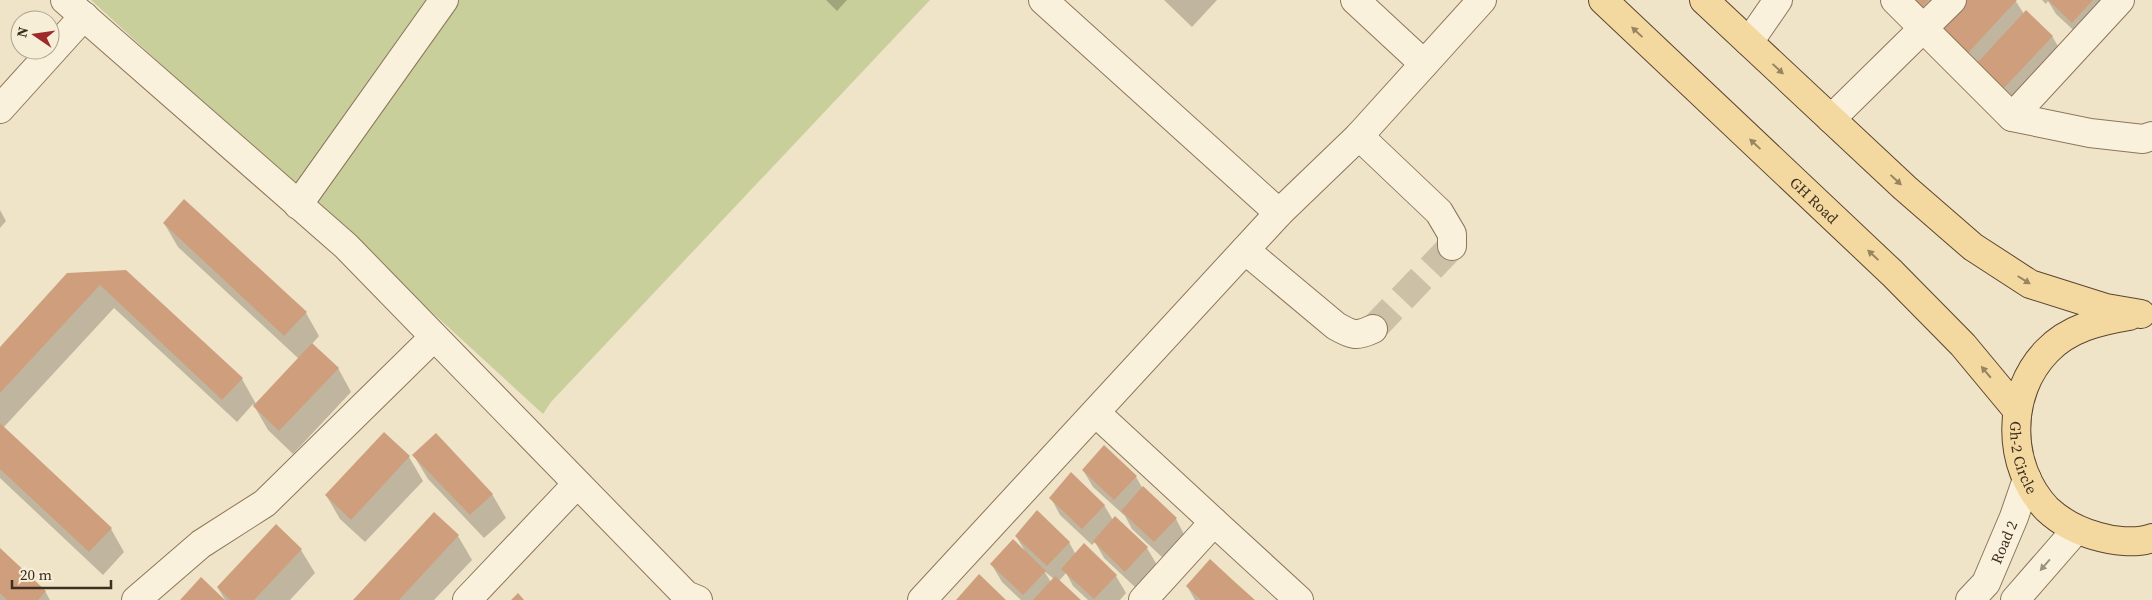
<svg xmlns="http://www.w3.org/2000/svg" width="2152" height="600" viewBox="0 0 2152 600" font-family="'Source Serif 4',serif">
<rect width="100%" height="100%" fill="#f0e4c8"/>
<!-- green -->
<path fill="#c9cf9b" d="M 91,0 L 930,0 L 551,402 L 543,414 Z"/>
<!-- shadow -->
<path fill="#0003" fill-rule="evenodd" d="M 826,0 L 847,0 L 837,11 Z
M 1164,0 L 1217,0 L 1192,27 Z
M 1902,0 L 1955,0 L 1929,27 Z
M 1967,0 L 2015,0 L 2024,14 L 2052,36 L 2062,53 L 2014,104 L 1952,44 Z
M 2042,0 L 2119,0 L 2083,39 L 2056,14 L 2048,1 L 2046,4 Z
M 0,210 L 6,221 L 0,228 Z
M 164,223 L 306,313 L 319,336 L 312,344 L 338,368 L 351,392 L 293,454 L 268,430 L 253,404 L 237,422 L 114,308 L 3,428 L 111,529 L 124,552 L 103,575 L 0,478 L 0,349 L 68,274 L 126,271 L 242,379 L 256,404 L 299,359 L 178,247 Z
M 384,433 L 409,457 L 423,481 L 365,542 L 340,519 L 326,495 Z
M 1104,446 L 1136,477 L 1143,489 L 1176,519 L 1185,536 L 1164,559 L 1132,529 L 1125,516 L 1093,487 L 1083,470 Z
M 414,456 L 492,494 L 506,518 L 484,538 L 428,479 Z
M 1051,498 L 1104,505 L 1113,520 L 1115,518 L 1147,548 L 1157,565 L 1136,588 L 1104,558 L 1095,542 L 1092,545 L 1060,515 Z
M 434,514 L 458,536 L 472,560 L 434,600 L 354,600 Z
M 1016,536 L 1069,542 L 1076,555 L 1084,545 L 1116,576 L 1126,593 L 1120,600 L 1088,600 L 1073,586 L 1066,573 L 1059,581 L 1079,600 L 1021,600 L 1002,582 L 992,565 L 1026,553 ZM 1044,571 L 1054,579 L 1051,582 Z
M 0,550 L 45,591 L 50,600 L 0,600 Z
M 301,550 L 315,573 L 290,600 L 225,600 L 218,588 Z
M 1187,586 L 1253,600 L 1195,600 Z"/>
<!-- building -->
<path fill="#cf9f7d" d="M 1908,0 L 1929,0 L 1919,11 Z
M 1966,0 L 2017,0 L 1968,53 L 1940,27 Z
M 2048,0 L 2093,0 L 2072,23 Z
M 2026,10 L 2053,36 L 2004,88 L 1977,63 Z
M 184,199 L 307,312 L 284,336 L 163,223 Z
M 126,270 L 243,378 L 222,400 L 100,285 L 0,393 L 0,347 L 67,273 Z
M 312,343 L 339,368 L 279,431 L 253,406 Z
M 0,423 L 112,528 L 89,552 L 0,469 Z
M 384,432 L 410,456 L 351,520 L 325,495 Z
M 436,433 L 493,494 L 470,515 L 412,455 Z
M 1104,445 L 1137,476 L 1114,500 L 1082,470 Z
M 1071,472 L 1105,505 L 1082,529 L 1049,498 Z
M 1143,486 L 1177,518 L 1154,542 L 1121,511 Z
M 1037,510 L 1070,542 L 1047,566 L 1015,536 Z
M 434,512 L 459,535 L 399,600 L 353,600 Z
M 1115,516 L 1148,547 L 1125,572 L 1093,541 Z
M 276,524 L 302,549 L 254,600 L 230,600 L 217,587 Z
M 1013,539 L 1046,571 L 1023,595 L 990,564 Z
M 1084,543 L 1117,575 L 1094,599 L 1061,569 Z
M 0,548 L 46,591 L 38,600 L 7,600 L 0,593 Z
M 1210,559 L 1236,583 L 1255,600 L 1201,600 L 1186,586 Z
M 979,574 L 1006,600 L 956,600 Z
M 1055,576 L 1081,600 L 1033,600 Z
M 201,577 L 225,600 L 180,600 Z
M 518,593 L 524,600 L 511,600 Z"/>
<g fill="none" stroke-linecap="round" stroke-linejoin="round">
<!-- minor-tunnel -->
<path stroke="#ccc0a6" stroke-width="28" stroke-dasharray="28 14" stroke-linecap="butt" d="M 1373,329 L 1452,246"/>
<defs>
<g id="minor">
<path d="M 65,0 L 346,246 L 686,595 L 698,600"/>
<path d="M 1043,0 L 1279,213"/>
<path d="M 1355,0 L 1424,64"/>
<path d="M 1895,0 L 2012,117 L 2090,133 L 2143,139 L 2152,136"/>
<path d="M 1749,42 L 1778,0"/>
<path d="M 0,109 L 84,16"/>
<path d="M 2012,117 L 2120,0"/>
<path d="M 1831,119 L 1952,0"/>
<path d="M 1359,136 L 1439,212 L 1452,234 L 1452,246"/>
<path d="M 298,205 L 444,0"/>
<path d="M 1245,250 L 1336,326 C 1352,335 1356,337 1373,329"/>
<path d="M 1096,413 L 1214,522"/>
<path d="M 136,600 L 201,544 L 265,503 L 434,337"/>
<path d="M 467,600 L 577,484"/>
<path d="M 922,600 L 1279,213 L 1359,136 L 1482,0"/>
<path d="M 1143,600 L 1214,522 L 1299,600"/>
<path id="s1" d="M 1970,600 L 1986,583 L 2014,517 L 2027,479"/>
<path d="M 2015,600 L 2076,530"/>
</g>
<g id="major">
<path id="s2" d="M 1603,0 L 1892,273 L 1963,345 L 2017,410"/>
<path d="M 1704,0 L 1905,188 L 1973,247 L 2030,284 L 2106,308 L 2141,314"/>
<path id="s3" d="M 2129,316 C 2099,321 2069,328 2047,351 C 2006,393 2006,466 2047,509 C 2061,522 2078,531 2096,536 C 2112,541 2136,544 2152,538"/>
</g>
</defs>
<!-- minor casing -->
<use href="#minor" stroke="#8d765c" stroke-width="30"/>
<!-- major casing -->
<use href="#major" stroke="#5b4430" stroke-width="30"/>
<!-- minor -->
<use href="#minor" stroke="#faf1dc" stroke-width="28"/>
<!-- major -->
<use href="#major" stroke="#f3d9a0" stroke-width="28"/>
</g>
<!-- one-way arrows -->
<defs><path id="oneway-solid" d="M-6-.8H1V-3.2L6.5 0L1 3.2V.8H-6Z" transform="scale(1.25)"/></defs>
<g fill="#988460">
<use href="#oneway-solid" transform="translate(1637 32) rotate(-137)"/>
<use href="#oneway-solid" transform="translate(1778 69) rotate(43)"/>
<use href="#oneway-solid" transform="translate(1755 144) rotate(-137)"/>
<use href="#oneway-solid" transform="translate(1896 180) rotate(43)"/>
<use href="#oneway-solid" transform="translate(1873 255) rotate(-137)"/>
<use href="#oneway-solid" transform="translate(2024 280) rotate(32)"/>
<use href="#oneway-solid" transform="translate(1986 372) rotate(-130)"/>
</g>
<use fill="#9c907e" href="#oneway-solid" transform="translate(2045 565) rotate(131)"/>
<g text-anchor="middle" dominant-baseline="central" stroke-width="4" stroke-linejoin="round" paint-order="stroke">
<!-- street labels -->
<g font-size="15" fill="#3d2e20" stroke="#f7eed8">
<text stroke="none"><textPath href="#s2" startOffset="291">GH Road</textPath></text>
<text stroke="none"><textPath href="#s3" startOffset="206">Gh-2 Circle</textPath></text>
<text stroke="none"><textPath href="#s1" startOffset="68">Road 2</textPath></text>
</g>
</g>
<!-- north arrow -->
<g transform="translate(35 35) rotate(283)"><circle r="24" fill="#f7eed8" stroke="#ada18e"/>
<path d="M0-4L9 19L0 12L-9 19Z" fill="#9e2a2b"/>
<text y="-8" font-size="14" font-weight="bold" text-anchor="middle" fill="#3d2e20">N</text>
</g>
<!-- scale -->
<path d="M12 580v8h99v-8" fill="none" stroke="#3d2e20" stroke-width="2.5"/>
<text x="20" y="580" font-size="15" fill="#3d2e20" stroke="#f7eed8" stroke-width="4" paint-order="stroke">20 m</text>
</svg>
